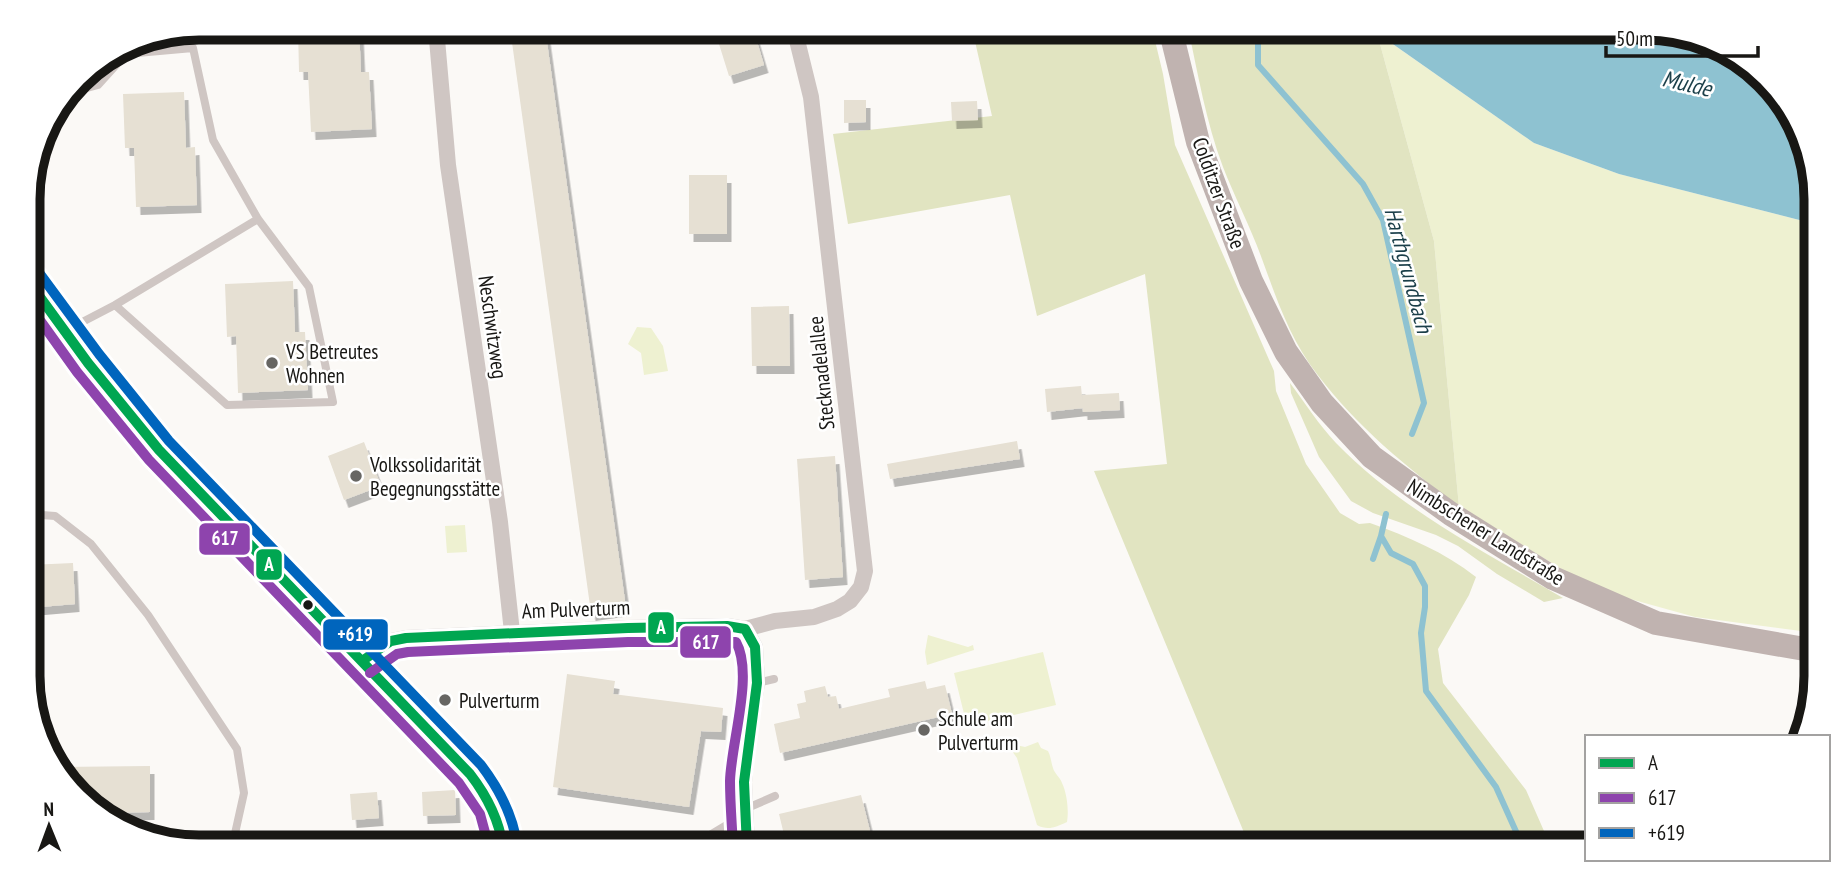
<svg xmlns="http://www.w3.org/2000/svg" width="1844" height="875" viewBox="0 0 1844 875" font-family="'PT Sans Narrow',sans-serif">
<defs>
<filter id="shadow"><feDropShadow dx="4.5" dy="8" stdDeviation="0" flood-color="#0004"/></filter>
</defs>
<rect width="100%" height="100%" fill="#fbf9f6"/>
<!-- green -->
<path fill="#eef1d1" d="M 1377,33 L 1534,143 L 1619,174 L 1815,224 L 1816,633 L 1695,617 L 1623,597 L 1585,583 L 1459,507 L 1434,241 Z
M 637,327 L 651,328 L 663,346 L 668,371 L 644,375 L 641,353 L 628,344 Z
M 465,525 L 467,552 L 447,553 L 445,526 Z
M 928,635 L 968,647 L 973,645 L 974,650 L 927,665 L 925,652 Z
M 1043,652 L 1056,705 L 967,726 L 954,673 Z
M 1038,742 L 1041,748 L 1048,751 C 1051,757 1051,762 1053,768 C 1054,773 1060,777 1062,783 C 1067,793 1069,811 1067,822 C 1056,827 1048,831 1037,825 L 1017,758 L 1012,751 L 1016,745 L 1025,747 Z"/>
<!-- forest -->
<path fill="#e1e4c1" d="M 1092,28 L 1152,28 L 1163,74 L 1175,145 L 1274,371 L 1276,391 L 1306,464 L 1340,513 L 1359,524 L 1370,523 C 1409,537 1444,552 1476,577 L 1469,595 L 1438,649 L 1443,683 L 1526,790 L 1551,847 L 1250,847 L 1094,471 L 1167,464 L 1145,274 L 1037,316 L 1010,195 L 848,224 L 833,134 L 992,116 L 974,37 L 1092,43 Z
M 1188,28 L 1370,28 L 1377,33 L 1434,241 L 1459,507 C 1407,467 1357,427 1317,374 C 1290,339 1277,300 1262,259 C 1251,228 1235,198 1223,167 C 1206,122 1198,74 1188,28 Z
M 1290,383 C 1305,403 1319,425 1336,443 C 1400,509 1485,552 1563,598 L 1544,602 L 1497,574 L 1458,546 L 1436,535 L 1373,513 L 1351,501 L 1319,457 L 1291,393 Z"/>
<!-- water -->
<path fill="#8ec2d1" d="M 1370,28 L 1645,28 L 1711,41 L 1781,95 L 1815,177 L 1815,224 L 1619,174 L 1534,143 Z"/>
<g fill="none" stroke-linecap="round" stroke-linejoin="round">
<!-- stream -->
<path stroke="#8ec2d1" stroke-width="6" d="M 1258,28 L 1258,65 L 1363,184 L 1383,220 L 1424,403 L 1412,434
M 1386,514 L 1381,536 L 1391,553 L 1413,564 L 1425,586 L 1425,607 L 1421,633 L 1426,691 L 1496,787 L 1523,847
M 1373,559 L 1381,536"/>
</g>
<!-- building -->
<path fill="#e6e0d3" filter="url(#shadow)" d="M 298,28 L 359,28 L 361,72 L 369,72 L 372,129 L 311,132 L 308,72 L 299,72 Z
M 510,28 L 545,28 L 626,608 L 591,613 Z
M 714,28 L 753,28 L 764,65 L 729,76 Z
M 184,92 L 186,148 L 195,147 L 197,205 L 136,207 L 134,148 L 125,148 L 123,94 Z
M 844,100 L 866,100 L 866,122 L 844,123 Z
M 977,101 L 978,120 L 952,121 L 951,102 Z
M 689,175 L 727,175 L 727,234 L 689,234 Z
M 293,281 L 295,332 L 305,332 L 308,390 L 238,393 L 236,336 L 227,337 L 225,284 Z
M 789,306 L 790,366 L 752,366 L 751,307 Z
M 1081,386 L 1083,408 L 1047,412 L 1045,389 Z
M 1119,393 L 1120,410 L 1083,412 L 1082,395 Z
M 1017,441 L 1020,459 L 890,479 L 887,464 Z
M 364,442 L 381,486 L 344,500 L 328,456 Z
M 835,456 L 843,577 L 805,580 L 797,459 Z
M 73,563 L 75,604 L 29,608 L 29,565 Z
M 567,674 L 615,681 L 613,694 L 723,708 L 721,732 L 701,731 L 689,807 L 553,787 Z
M 925,681 L 927,689 L 945,685 L 952,714 L 780,753 L 774,724 L 800,718 L 797,704 L 806,702 L 804,691 L 825,686 L 828,697 L 836,696 L 839,709 L 890,697 L 888,689 Z
M 150,766 L 150,812 L 106,813 L 63,780 L 58,767 Z
M 455,790 L 456,815 L 423,816 L 422,792 Z
M 377,792 L 379,818 L 352,820 L 350,794 Z
M 861,795 L 874,847 L 787,847 L 779,814 Z"/>
<g fill="none" stroke-linecap="round" stroke-linejoin="round">
<!-- lane -->
<path stroke="#cfc6c3" stroke-width="8" d="M 69,93 L 98,85 L 126,54 L 193,48 L 213,140 L 258,219 L 309,287 L 333,402 L 227,405 L 115,305
M 65,331 L 115,305 L 258,219
M 29,514 L 55,516 L 91,544 L 148,615 L 237,749 L 244,793 L 232,847
M 757,683 L 774,679
M 745,809 L 775,796
M 690,847 L 745,814"/>
<!-- street -->
<path stroke="#cfc6c3" stroke-width="16" d="M 436,28 L 448,165 L 500,522 L 512,632
M 29,282 L 88,363 L 159,450 L 470,774 C 487,795 501,819 503,847
M 745,629 L 755,647 L 757,683 L 747,748 L 744,782 L 747,847
M 362,661 L 391,641 L 406,638 L 628,628 L 727,626 L 745,629 L 775,621 L 814,617 L 837,609 L 850,601 L 861,587 L 865,571 L 811,97 L 794,28"/>
<!-- primary -->
<path stroke="#c0b3b0" stroke-width="24" d="M 1170,28 L 1198,142 L 1251,281 L 1286,352 L 1322,403 L 1372,457 L 1451,514 L 1553,578 L 1656,623 L 1816,651"/>
<defs>
<path id="bus-1" d="M 29,282 L 88,363 L 159,450 L 470,774 C 487,796 499,819 503,847
M 362,661 L 391,641 L 406,638 L 628,628 L 727,626 L 745,629 L 755,647 L 757,683 L 744,782 L 747,847"/>
<path id="bus-2" d="M 29,305 L 77,372 L 149,460 L 459,783 L 480,814 L 489,847
M 370,673 L 397,654 L 408,652 L 628,642 L 736,642 C 754,674 731,743 730,781 C 730,803 732,825 733,847"/>
<path id="bus-3" d="M 40,274 L 99,354 L 169,441 L 481,765 C 500,790 513,815 517,845"/>
</defs>
<!-- bus-1 casing -->
<use href="#bus-1" stroke="#fff" stroke-width="16"/>
<!-- bus-2 casing -->
<use href="#bus-2" stroke="#fff" stroke-width="16"/>
<!-- bus-3 casing -->
<use href="#bus-3" stroke="#fff" stroke-width="16"/>
<!-- bus-1 -->
<use href="#bus-1" stroke="#00a651" stroke-width="10"/>
<!-- bus-2 -->
<use href="#bus-2" stroke="#8e44ad" stroke-width="10"/>
<!-- bus-3 -->
<use href="#bus-3" stroke="#0065bd" stroke-width="10"/>
</g>
<!-- markers -->
<g fill="#676663" stroke="#fff" stroke-width="2.5">
<circle cx="272" cy="363" r="7"/>
<circle cx="356" cy="476" r="7"/>
<circle cx="445" cy="700" r="7"/>
<circle cx="924" cy="730" r="7"/>
</g>
<circle fill="#181714" stroke="#fff" stroke-width="2.5" cx="308" cy="605" r="6"/>
<g text-anchor="middle" dominant-baseline="central" stroke-width="5" stroke-linejoin="round" paint-order="stroke">
<!-- street labels -->
<g font-size="21" fill="#181714" stroke="#fff">
<text transform="translate(1219 193) rotate(70)">Colditzer Straße</text>
<text transform="translate(493 327) rotate(82)">Neschwitzweg</text>
<text transform="translate(821 373) rotate(-96)">Stecknadelallee</text>
<text transform="translate(1486 532) rotate(32)">Nimbschener Landstraße</text>
<text transform="translate(576 609) rotate(-2)">Am Pulverturm</text>
</g>
<!-- poi labels -->
<g font-size="21" fill="#181714" stroke="#fff" text-anchor="start">
<text x="286" y="351">VS Betreutes<tspan x="286" dy="24">Wohnen</tspan></text>
<text x="370" y="464">Volkssolidarität<tspan x="370" dy="24">Begegnungsstätte</tspan></text>
<text x="459" y="700">Pulverturm</text>
<text x="938" y="718">Schule am<tspan x="938" dy="24">Pulverturm</tspan></text>
</g>
<!-- water labels -->
<g font-size="23" font-style="italic" fill="#1b3f49" stroke="#fff">
<text transform="translate(1687 83) rotate(13)">Mulde</text>
<text transform="translate(1409 270) rotate(75)">Harthgrundbach</text>
</g>
</g>
<!-- crop -->
<path d="M0 0H1844V875H0ZM199 40H1645A159 159 0 0 1 1804 199V676A159 159 0 0 1 1645 835H199A159 159 0 0 1 40 676V199A159 159 0 0 1 199 40Z" fill="#fff" fill-rule="evenodd"/>
<path fill="none" stroke="#181714" stroke-width="9" d="M199 40H1645A159 159 0 0 1 1804 199V676A159 159 0 0 1 1645 835H199A159 159 0 0 1 40 676V199A159 159 0 0 1 199 40Z"/>
<g stroke="#fff" stroke-width="2.5">
<rect x="198" y="522" width="53" height="34" rx="7" fill="#8e44ad"/>
<rect x="255" y="548" width="28" height="33" rx="7" fill="#00a651"/>
<rect x="647" y="611" width="28" height="33" rx="7" fill="#00a651"/>
<rect x="322" y="618" width="67" height="33" rx="7" fill="#0065bd"/>
<rect x="679" y="625" width="53" height="34" rx="7" fill="#8e44ad"/>
</g>
<g font-size="19" text-anchor="middle" font-weight="bold" fill="#fff">
<text x="225" y="545">617</text>
<text x="269" y="571">A</text>
<text x="661" y="634">A</text>
<text x="355" y="641">+619</text>
<text x="706" y="649">617</text>
</g>
<!-- legend -->
<rect x="1585" y="735" width="245" height="126" fill="#ffffff" stroke="#a3a2a1" stroke-width="2"/>
<rect x="1599" y="758" width="35" height="10" fill="#00a651" stroke="#a3a2a1" stroke-width="2"/>
<text x="1648" y="770" font-size="21" fill="#181714">A</text>
<rect x="1599" y="793" width="35" height="10" fill="#8e44ad" stroke="#a3a2a1" stroke-width="2"/>
<text x="1648" y="805" font-size="21" fill="#181714">617</text>
<rect x="1599" y="828" width="35" height="10" fill="#0065bd" stroke="#a3a2a1" stroke-width="2"/>
<text x="1648" y="840" font-size="21" fill="#181714">+619</text>
<!-- north arrow -->
<g transform="translate(49 826) rotate(359)" stroke="#ffffff" stroke-width="5" paint-order="stroke">
<path d="M0-5L12 26L0 18L-12 26Z" fill="#181714"/>
<text y="-10" font-size="19" font-weight="bold" text-anchor="middle" fill="#181714">N</text>
</g>
<!-- scale -->
<path d="M1606 46v10h152v-10" fill="none" stroke="#181714" stroke-width="3.5"/>
<text x="1616" y="46" font-size="21" fill="#181714" stroke="#ffffff" stroke-width="5" paint-order="stroke">50 m</text>
</svg>
